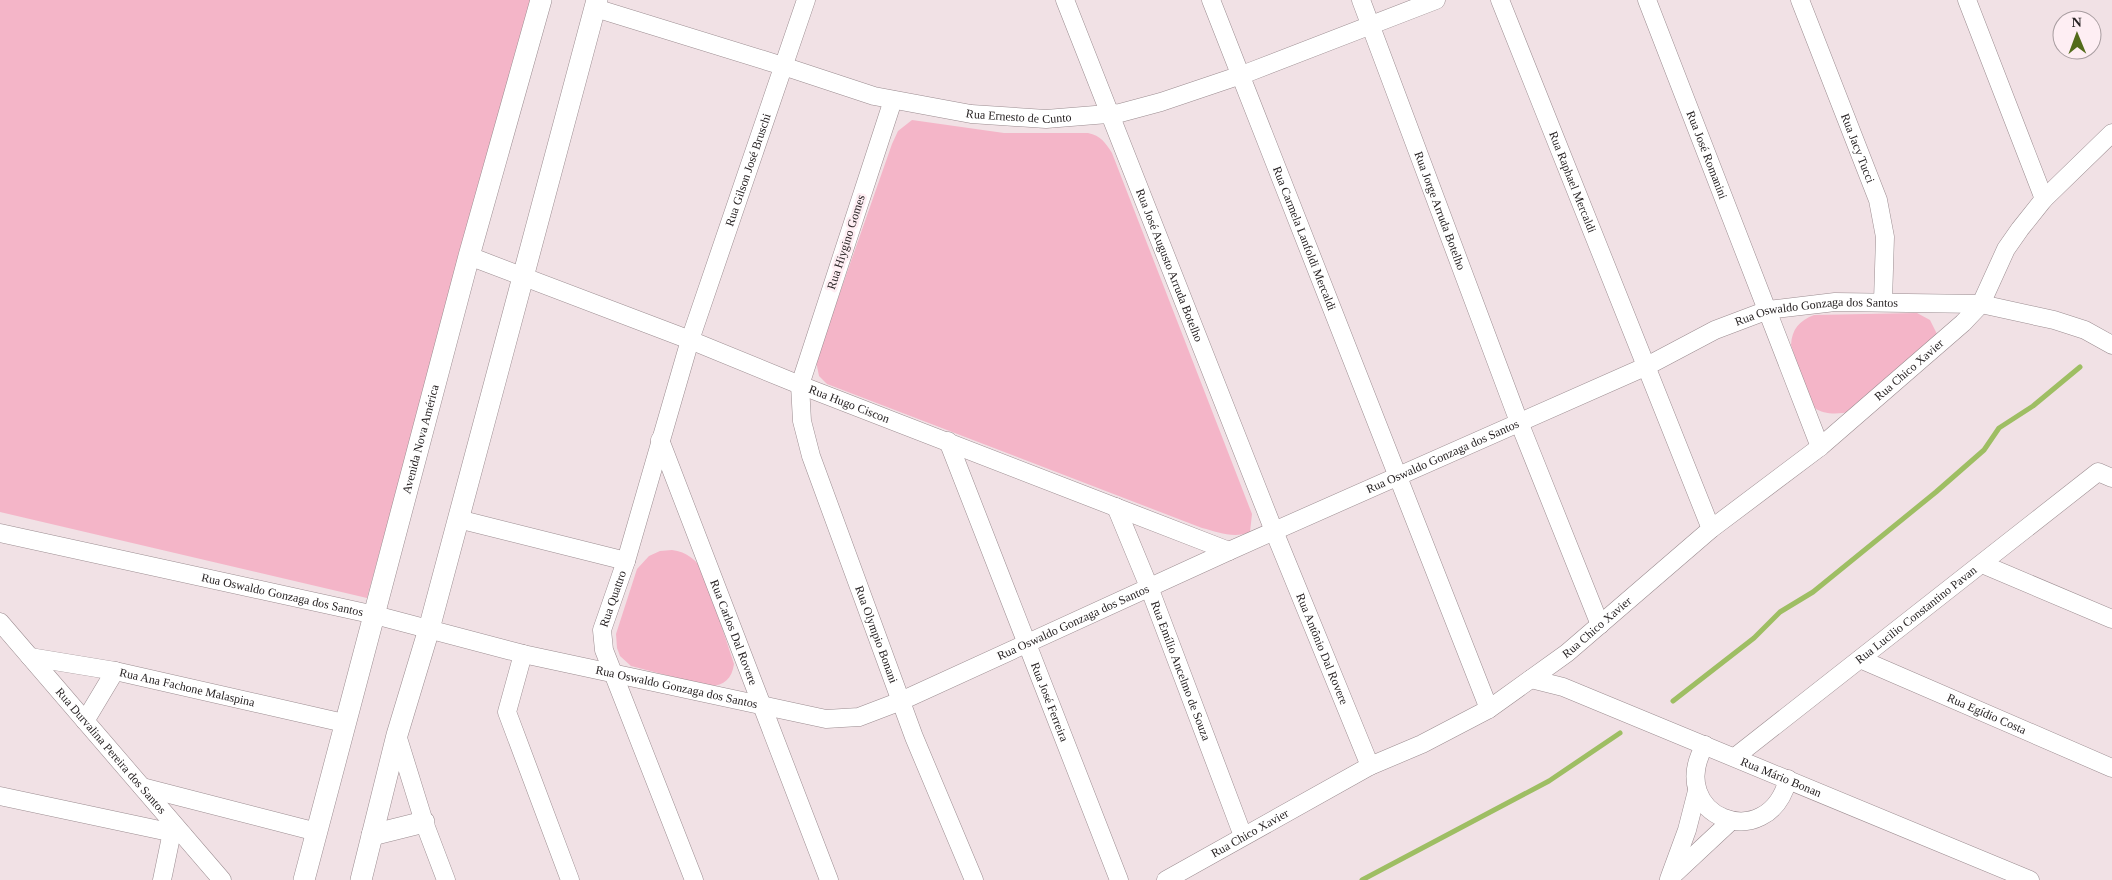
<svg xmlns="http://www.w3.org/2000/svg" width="2112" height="880" viewBox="0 0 2112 880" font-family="Georgia,serif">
<rect width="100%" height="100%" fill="#f1e1e5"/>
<!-- green -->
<path fill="#f4b5c8" d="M 0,0 L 531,0 L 367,598 L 0,512 Z
M 912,120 L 1004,133 L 1088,133 C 1101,136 1105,142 1112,153 L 1252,514 L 1250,532 C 1234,539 1218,532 1202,528 L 827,384 L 819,376 L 816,361 L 892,144 L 898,131 Z
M 1917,313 L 1930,320 L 1937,334 L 1849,412 C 1840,414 1823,415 1815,408 C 1808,401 1795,357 1791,345 C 1792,329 1799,321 1814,315 Z
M 672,550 C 687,552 697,560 704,573 L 734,664 C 732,679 723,687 708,686 L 631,666 L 620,656 L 617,648 L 616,634 L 637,569 L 649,556 L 660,551 Z"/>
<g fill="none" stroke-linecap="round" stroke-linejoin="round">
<!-- stream -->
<path stroke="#9ebe63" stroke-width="5" d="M 1673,701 L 1754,638 L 1780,612 L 1813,592 L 1936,492 L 1984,450 L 1999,428 L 2033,406 L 2080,367
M 1362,880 L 1549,781 L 1620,733"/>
<defs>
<g id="minor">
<path id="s1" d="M 1065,0 L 1274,531 L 1370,766"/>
<path id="s2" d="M 1211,0 L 1489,709"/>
<path id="s3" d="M 1361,0 L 1519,422 L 1600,625"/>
<path id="s4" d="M 1500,0 L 1711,529"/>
<path id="s5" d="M 1647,0 L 1820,447"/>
<path id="s6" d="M 1800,0 L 1878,200 L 1885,237 L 1883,301"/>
<path d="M 1967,0 L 2044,199"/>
<path id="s7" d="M 595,8 L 783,66 L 874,96 L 971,114 L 1046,119 L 1120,113 L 1161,102 L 1247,73 L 1436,0"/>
<path id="s8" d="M 893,100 L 800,385 L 802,421 L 811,456 L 914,737 L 974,880"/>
<path id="s9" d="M 469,256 L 690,340 L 800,385 L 1229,551"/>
<path id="s10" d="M 660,440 L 829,880"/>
<path id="s11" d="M 948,441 L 1119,880"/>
<path id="s12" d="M 1116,507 L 1149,587 L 1243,836"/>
<path d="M 458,519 L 626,561"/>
<path id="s13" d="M 0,533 L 375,615 L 523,654 L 826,719 L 859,717 L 901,701 L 1229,551 L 1647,366 L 1715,330 L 1768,310 L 1835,302 L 1981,304 L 2054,320 L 2085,330 L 2112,345"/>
<path d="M 1982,564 L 2112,619"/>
<path id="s14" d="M 0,622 L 222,880"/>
<path d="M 523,654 L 507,712 L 570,880"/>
<path id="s15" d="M 30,657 L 115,671 L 344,723"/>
<path id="s16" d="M 1860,659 L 2112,768"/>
<path id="s17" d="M 1531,679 L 1563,687 L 2030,880"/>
<path d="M 85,721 L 115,671"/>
<path d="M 397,735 L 424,822 L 446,880"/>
<path d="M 1705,745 C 1664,816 1768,857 1788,779"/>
<path id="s18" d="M 1735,757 L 2098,472 L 2112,478"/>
<path d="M 142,787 L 317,832"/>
<path d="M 0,796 L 183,835"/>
<path d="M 1672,876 L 1731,821"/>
<path d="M 1669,879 L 1687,830 L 1697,791"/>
<path d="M 162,880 L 172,832"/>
<path id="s19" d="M 694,880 L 604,650 L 602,630 L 626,561 L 690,340 L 806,0"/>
<path id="s20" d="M 1166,880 L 1370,766 L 1422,744 L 1489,709 L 1567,653 L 1711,529 L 1820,447 L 1963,323 L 1981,304 L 2006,249 L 2020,229 L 2044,199 L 2112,133"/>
</g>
<g id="tertiary">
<path d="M 372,835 L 424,822"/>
<path id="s21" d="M 304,880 L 469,256 L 541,0"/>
<path d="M 361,880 L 397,735 L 429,629 L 597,0"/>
</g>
</defs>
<!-- minor casing -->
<use href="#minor" stroke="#9b8c90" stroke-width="19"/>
<!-- tertiary casing -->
<use href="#tertiary" stroke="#9b8c90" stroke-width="22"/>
<!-- minor -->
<use href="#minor" stroke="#fff" stroke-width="18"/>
<!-- tertiary -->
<use href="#tertiary" stroke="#fff" stroke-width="21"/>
</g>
<g text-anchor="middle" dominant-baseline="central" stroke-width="5" stroke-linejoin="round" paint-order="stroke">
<!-- street labels -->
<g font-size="12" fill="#282324" stroke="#feeef3">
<text stroke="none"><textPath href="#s7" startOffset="439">Rua Ernesto de Cunto</textPath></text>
<text stroke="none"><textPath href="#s6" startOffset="159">Rua Jacy Tucci</textPath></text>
<text stroke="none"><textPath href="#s5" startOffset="166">Rua José Romanini</textPath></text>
<text stroke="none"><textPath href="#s19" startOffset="750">Rua Gilson José Bruschi</textPath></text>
<text stroke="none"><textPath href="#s4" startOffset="196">Rua Raphael Mercaldi</textPath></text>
<text stroke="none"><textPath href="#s3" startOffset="225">Rua Jorge Arruda Botelho</textPath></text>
<text stroke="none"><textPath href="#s2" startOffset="256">Rua Carmela Lanfoldi Mercaldi</textPath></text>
<text transform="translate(846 242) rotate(-72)">Rua Hiygino Gomes</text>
<text stroke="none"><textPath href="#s1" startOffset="285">Rua José Augusto Arruda Botelho</textPath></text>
<text stroke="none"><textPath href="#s13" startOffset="1924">Rua Oswaldo Gonzaga dos Santos</textPath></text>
<text stroke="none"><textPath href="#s20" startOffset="906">Rua Chico Xavier</textPath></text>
<text stroke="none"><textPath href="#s9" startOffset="408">Rua Hugo Ciscon</textPath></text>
<text stroke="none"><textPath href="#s21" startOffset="456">Avenida Nova América</textPath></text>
<text stroke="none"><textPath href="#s13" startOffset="1519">Rua Oswaldo Gonzaga dos Santos</textPath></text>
<text stroke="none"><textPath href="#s13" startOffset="289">Rua Oswaldo Gonzaga dos Santos</textPath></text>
<text stroke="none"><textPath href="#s19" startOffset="300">Rua Quattro</textPath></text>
<text stroke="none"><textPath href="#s18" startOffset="230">Rua Lucilio Constantino Pavan</textPath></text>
<text stroke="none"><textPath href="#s13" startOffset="1114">Rua Oswaldo Gonzaga dos Santos</textPath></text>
<text stroke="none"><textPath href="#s20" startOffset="501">Rua Chico Xavier</textPath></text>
<text stroke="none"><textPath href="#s10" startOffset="206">Rua Carlos Dal Rovere</textPath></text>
<text stroke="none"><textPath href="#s8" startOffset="562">Rua Olympio Bonani</textPath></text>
<text stroke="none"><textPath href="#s1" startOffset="698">Rua Antônio Dal Rovere</textPath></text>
<text stroke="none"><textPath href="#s12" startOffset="176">Rua Emílio Ancelmo de Souza</textPath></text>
<text stroke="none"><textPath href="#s15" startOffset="160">Rua Ana Fachone Malaspina</textPath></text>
<text stroke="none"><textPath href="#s13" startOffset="694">Rua Oswaldo Gonzaga dos Santos</textPath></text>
<text stroke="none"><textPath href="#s11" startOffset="280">Rua José Ferreira</textPath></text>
<text stroke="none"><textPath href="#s16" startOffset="138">Rua Egídio Costa</textPath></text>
<text stroke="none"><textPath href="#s14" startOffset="170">Rua Durvalina Pereira dos Santos</textPath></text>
<text stroke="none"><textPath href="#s17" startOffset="269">Rua Mário Bonan</textPath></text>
<text stroke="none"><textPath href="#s20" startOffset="96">Rua Chico Xavier</textPath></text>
</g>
</g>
<!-- north arrow -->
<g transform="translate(2077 35) rotate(359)"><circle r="24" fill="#feeef3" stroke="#a89da0"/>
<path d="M0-4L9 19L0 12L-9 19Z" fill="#536b1b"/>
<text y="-8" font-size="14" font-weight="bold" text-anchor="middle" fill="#282324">N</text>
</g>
</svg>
